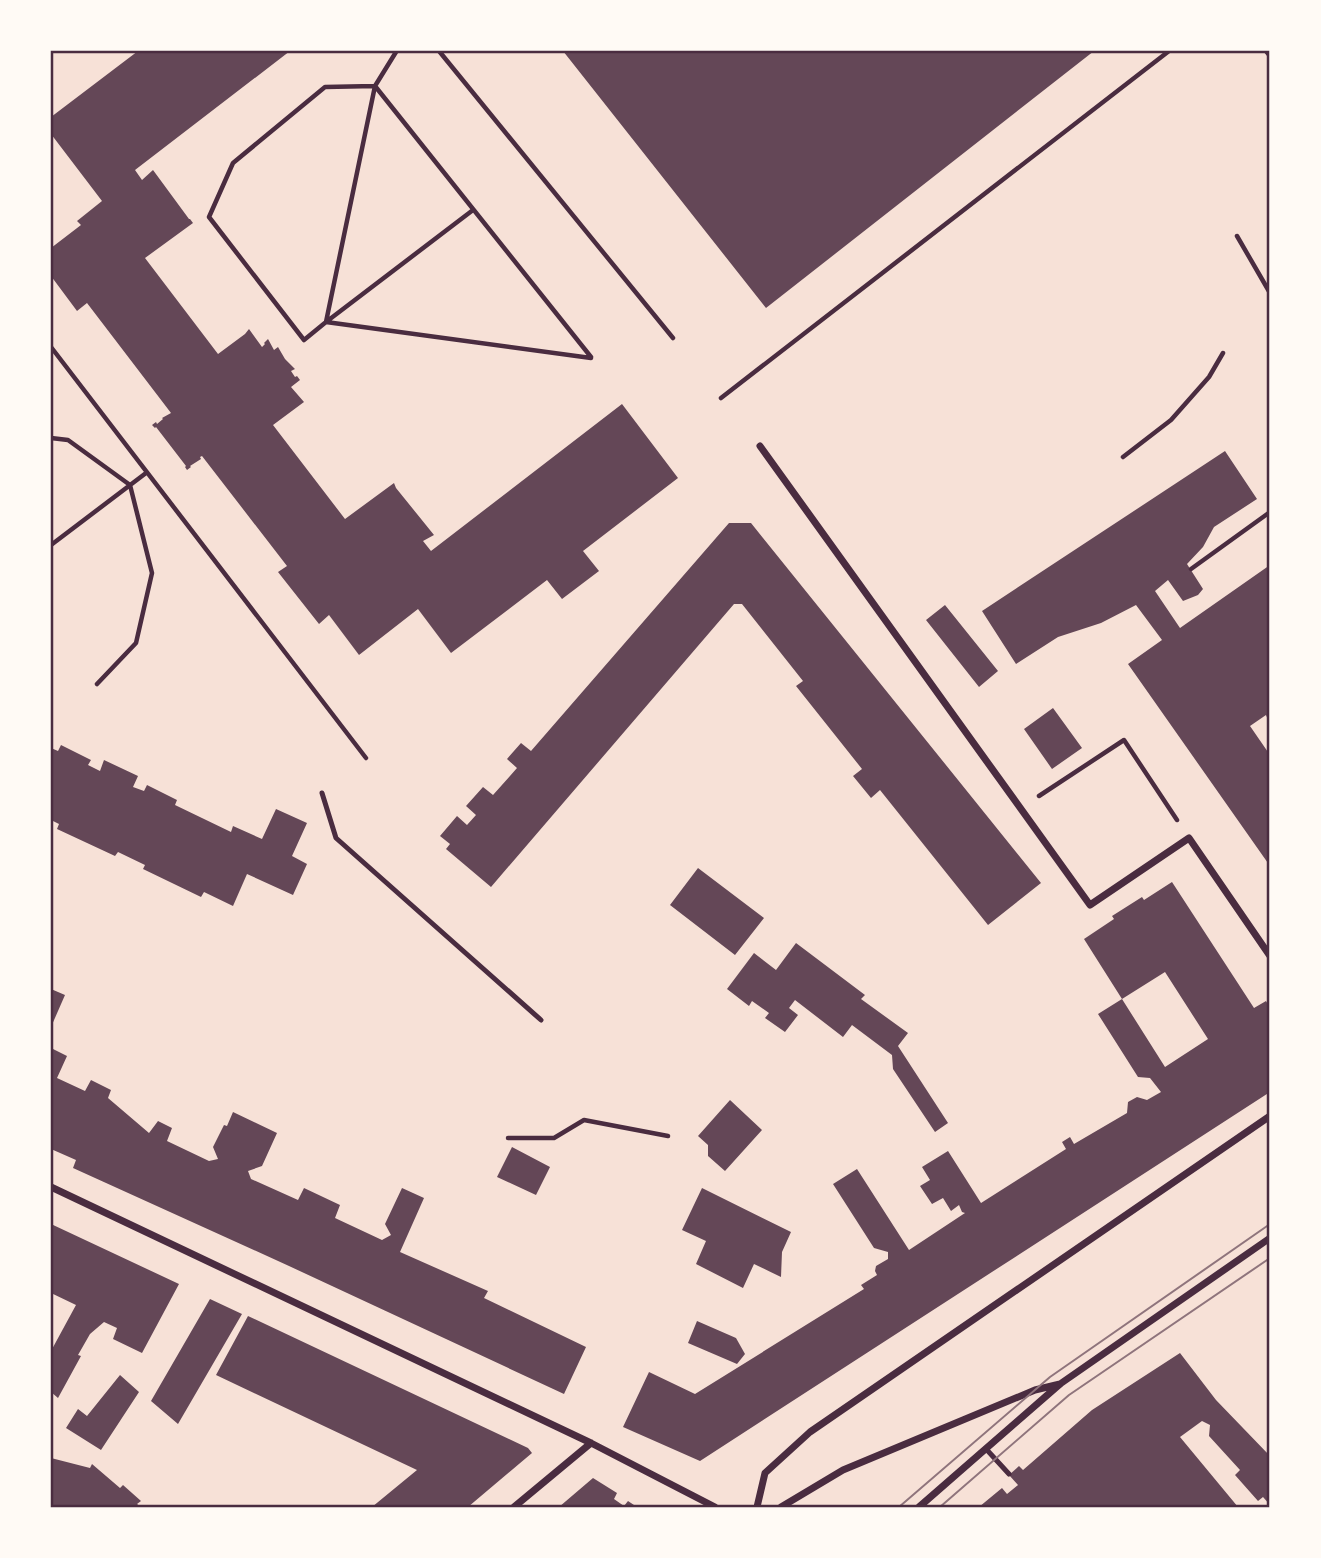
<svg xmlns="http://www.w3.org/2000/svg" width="1321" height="1558" viewBox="0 0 1321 1558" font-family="'Noto Serif',serif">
<rect width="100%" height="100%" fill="#f7e1d7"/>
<!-- building -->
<path fill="#644757" d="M 138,51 L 290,51 L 135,170 L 142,180 L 153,170 L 189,219 L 190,219 L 193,223 L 145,258 L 218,354 L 245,334 L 249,329 L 262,347 L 265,344 L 264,343 L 268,339 L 274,350 L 278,347 L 285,359 L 295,369 L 291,371 L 295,377 L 297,376 L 300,380 L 291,387 L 304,402 L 273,425 L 345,519 L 394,483 L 396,488 L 434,535 L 423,541 L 431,551 L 622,404 L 678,478 L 583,551 L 599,571 L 562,599 L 547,580 L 451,653 L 418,609 L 359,655 L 329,615 L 319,624 L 278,572 L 287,566 L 202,456 L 200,457 L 201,459 L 190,466 L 191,467 L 187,470 L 185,467 L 186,466 L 156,427 L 155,428 L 152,425 L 156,422 L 157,424 L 163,419 L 162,418 L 171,413 L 87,303 L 77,311 L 51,276 L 51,248 L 81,225 L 77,221 L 102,201 L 51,134 L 51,117 Z
M 563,51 L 1094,51 L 766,308 Z
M 1225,451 L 1257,499 L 1214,527 L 1203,547 L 1187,564 L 1203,589 L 1198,595 L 1183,601 L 1168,580 L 1155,591 L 1180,628 L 1270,565 L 1270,719 L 1268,720 L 1266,715 L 1250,726 L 1270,755 L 1270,866 L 1128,664 L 1162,640 L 1136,605 L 1101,623 L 1058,637 L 1016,664 L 982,611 Z
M 729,523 L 751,523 L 1041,883 L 988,925 L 880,790 L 871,798 L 853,776 L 862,769 L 796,686 L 803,681 L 742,604 L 734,604 L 491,887 L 446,849 L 450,844 L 440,836 L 457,816 L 467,825 L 476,815 L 466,806 L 483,787 L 493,795 L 517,768 L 507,759 L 521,743 L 531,751 Z
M 945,605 L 998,671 L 979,687 L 926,620 Z
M 1053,708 L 1082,748 L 1052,769 L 1024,729 Z
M 61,745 L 91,760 L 88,765 L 100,771 L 104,760 L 138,776 L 133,787 L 144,791 L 147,785 L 177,800 L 175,805 L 231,832 L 233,826 L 262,839 L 276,809 L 307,823 L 292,856 L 307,864 L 293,895 L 247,874 L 233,906 L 204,892 L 201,897 L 143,869 L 145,865 L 118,852 L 115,856 L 57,829 L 59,824 L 51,820 L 51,748 L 58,751 Z
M 698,868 L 764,918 L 735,955 L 670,905 Z
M 1172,882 L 1254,1008 L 1266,1001 L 1270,1008 L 1270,1092 L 700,1461 L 623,1427 L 649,1372 L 695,1394 L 864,1289 L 861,1285 L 877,1275 L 875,1271 L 876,1266 L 888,1259 L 888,1252 L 874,1248 L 833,1184 L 857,1169 L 909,1250 L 965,1213 L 962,1212 L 959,1205 L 951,1211 L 943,1198 L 932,1204 L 920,1186 L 930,1180 L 922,1167 L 948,1151 L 981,1203 L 1066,1149 L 1062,1142 L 1070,1137 L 1074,1144 L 1127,1113 L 1128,1102 L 1137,1097 L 1147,1100 L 1161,1092 L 1150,1078 L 1138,1077 L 1098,1014 L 1122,999 L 1165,1067 L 1208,1039 L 1165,972 L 1122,999 L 1084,939 L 1114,919 L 1112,916 L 1142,897 L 1144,900 Z
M 796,943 L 865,995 L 861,999 L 908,1033 L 898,1046 L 948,1123 L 935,1132 L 893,1069 L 892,1055 L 852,1025 L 843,1037 L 795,1000 L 789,1008 L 798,1015 L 785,1032 L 765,1018 L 769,1013 L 752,1001 L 749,1006 L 727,989 L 754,953 L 776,970 Z
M 51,989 L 65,995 L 51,1027 Z
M 51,1048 L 67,1056 L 57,1078 L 85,1091 L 91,1080 L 111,1090 L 108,1098 L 149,1133 L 158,1121 L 172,1128 L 167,1141 L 209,1161 L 218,1159 L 213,1147 L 224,1125 L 227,1126 L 233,1112 L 277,1133 L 262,1166 L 248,1171 L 251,1179 L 298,1200 L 304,1188 L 340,1205 L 335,1218 L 382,1240 L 391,1235 L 385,1224 L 402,1188 L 424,1198 L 400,1252 L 488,1291 L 484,1298 L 586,1347 L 564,1394 L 289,1266 L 73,1168 L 76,1160 L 51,1149 Z
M 730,1100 L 762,1130 L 725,1171 L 708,1156 L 708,1145 L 698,1136 Z
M 512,1147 L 550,1167 L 536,1195 L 497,1177 Z
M 702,1188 L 791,1232 L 782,1252 L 781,1277 L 754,1264 L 743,1288 L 696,1264 L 706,1241 L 682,1230 Z
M 51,1224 L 179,1284 L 142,1353 L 113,1339 L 117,1328 L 104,1322 L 90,1334 L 78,1355 L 81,1356 L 58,1398 L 51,1392 L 51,1351 L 76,1305 L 51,1293 Z
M 210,1299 L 242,1314 L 178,1424 L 151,1401 Z
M 248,1316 L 528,1448 L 532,1453 L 468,1507 L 372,1507 L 417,1470 L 216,1375 Z
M 697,1321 L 736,1338 L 745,1354 L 737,1364 L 688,1343 Z
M 1180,1353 L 1216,1400 L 1270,1456 L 1270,1505 L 1263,1497 L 1258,1501 L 1235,1475 L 1240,1470 L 1209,1436 L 1210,1425 L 1202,1421 L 1180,1437 L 1238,1507 L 979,1507 L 1002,1488 L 1007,1494 L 1018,1485 L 1009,1475 L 1019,1466 L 1023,1470 L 1092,1410 Z
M 120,1375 L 139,1392 L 101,1450 L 66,1428 L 78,1409 L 87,1416 Z
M 51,1458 L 90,1468 L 92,1464 L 120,1488 L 123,1485 L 141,1501 L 137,1504 L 141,1507 L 51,1507 Z
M 593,1478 L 617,1493 L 614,1499 L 624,1506 L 628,1501 L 637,1507 L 559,1507 Z"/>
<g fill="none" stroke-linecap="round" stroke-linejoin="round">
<!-- path -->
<path stroke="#4a2c40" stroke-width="4.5" d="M 439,51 L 673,338
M 1266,51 L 1270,56
M 396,52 L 375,86 L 591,357
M 473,210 L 326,322 L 304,340 L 209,217 L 233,163 L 325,87 L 375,86 L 326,322 L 591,358
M 1237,236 L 1270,293
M 51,347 L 366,758
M 721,398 L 1169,51
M 51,438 L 68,440 L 130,485 L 152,573 L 136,643 L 97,684
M 1123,457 L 1171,420 L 1209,377 L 1223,353
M 51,545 L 146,473
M 1191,569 L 1270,512
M 1039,796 L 1124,740 L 1177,820
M 508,1138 L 554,1138 L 584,1120 L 668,1136"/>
<!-- service -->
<path stroke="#4a2c40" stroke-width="5" d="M 322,793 L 336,838 L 541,1020
M 987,1450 L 1009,1474"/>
<!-- minor -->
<path stroke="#4a2c40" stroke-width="7" d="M 760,446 L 1090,905 L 1189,838 L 1270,956
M 51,1187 L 591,1443 L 715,1507
M 514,1507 L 591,1443
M 757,1507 L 765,1473 L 810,1432 L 1270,1116
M 781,1507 L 843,1470 L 1035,1390 L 1060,1384
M 919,1507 L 1060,1384 L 1270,1238"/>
<!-- tram -->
<path stroke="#8f747c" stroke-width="2" d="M 899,1507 L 1050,1377 L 1270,1224
M 940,1507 L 1069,1395 L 1270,1258"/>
</g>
<!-- border -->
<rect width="1321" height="1558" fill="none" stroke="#fffaf5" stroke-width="105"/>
<rect x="52" y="52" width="1216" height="1454" fill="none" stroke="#4a2c40" stroke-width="2.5"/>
</svg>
